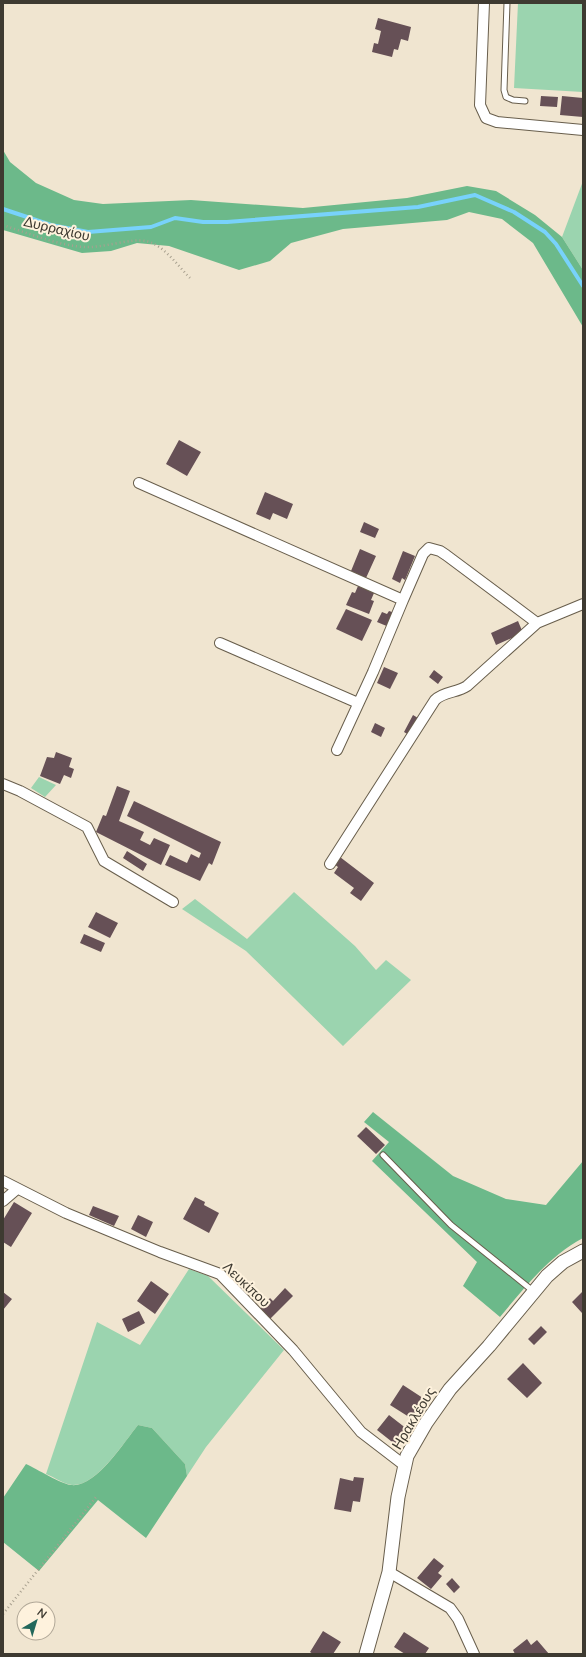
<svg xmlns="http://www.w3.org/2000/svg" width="586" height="1657" viewBox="0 0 586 1657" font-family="Lato,sans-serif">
<rect width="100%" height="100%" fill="#f0e5d0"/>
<!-- green -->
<path fill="#9bd4af" d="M 518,3 L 583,3 L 583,92 L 514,88 Z
M 583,181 L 583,270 L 562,237 Z
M 39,777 L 56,785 L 45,797 L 31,788 Z
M 294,892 L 355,946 L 376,970 L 386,960 L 411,980 L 343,1046 L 246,951 L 182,909 L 195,899 L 247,939 Z
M 189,1269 L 208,1276 L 284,1350 L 206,1447 L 187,1476 L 185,1464 L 152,1428 L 138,1425 C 124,1442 96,1487 72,1485 C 63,1484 54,1477 46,1474 L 97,1322 L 140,1345 Z"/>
<!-- forest -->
<path fill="#6cb98a" d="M 3,150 L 10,162 L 36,183 L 74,200 L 103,204 L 191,200 L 303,208 L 407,198 L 467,186 L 496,191 L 535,215 L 562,237 L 583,270 L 583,327 L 533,243 L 502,219 L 469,212 L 447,220 L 343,229 L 291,243 L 270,261 L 239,270 L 169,246 L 137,243 L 111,251 L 82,253 L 3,230 Z
M 373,1112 L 453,1176 L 506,1199 L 546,1205 L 583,1161 L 583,1238 C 548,1257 525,1287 500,1317 L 463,1286 L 477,1262 L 372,1161 L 389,1142 L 364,1122 Z
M 138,1425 L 152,1428 L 185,1464 L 187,1476 L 146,1538 L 98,1500 L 39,1571 L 3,1542 L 3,1498 L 26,1464 C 37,1469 61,1484 71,1485 C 96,1488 124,1442 138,1425 Z"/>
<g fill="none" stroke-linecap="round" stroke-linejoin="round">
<!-- stream -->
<path stroke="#78d2fb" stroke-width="4" d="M 3,209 L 51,225 L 88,232 L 151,227 L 175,218 L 203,222 L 227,222 L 418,207 L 475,195 L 514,212 L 545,232 L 556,244 L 583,286"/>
</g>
<!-- building -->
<path fill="#665056" d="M 378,18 L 411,27 L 408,41 L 401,39 L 398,50 L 394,49 L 392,57 L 372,52 L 374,43 L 378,44 L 381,31 L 375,29 Z
M 541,96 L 558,97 L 557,107 L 540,106 Z
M 562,96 L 583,98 L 583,117 L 560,115 Z
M 179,440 L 201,452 L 187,476 L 166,464 Z
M 265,492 L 293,504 L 287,519 L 273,513 L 270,520 L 256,514 Z
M 364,522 L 379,529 L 375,538 L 360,532 Z
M 360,549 L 376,556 L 366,578 L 351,571 Z
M 403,551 L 415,556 L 405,580 L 402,578 L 400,583 L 392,579 Z
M 358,586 L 374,593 L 371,600 L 374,601 L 369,614 L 346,605 L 352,592 L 355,593 Z
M 346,609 L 372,620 L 362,641 L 336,629 Z
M 389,611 L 395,613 L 389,627 L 377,622 L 382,612 L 387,614 Z
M 518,621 L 523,633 L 496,645 L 491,633 Z
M 384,667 L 398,673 L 390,689 L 377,683 Z
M 434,670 L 443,677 L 438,684 L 429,677 Z
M 413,715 L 418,718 L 409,735 L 404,732 Z
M 375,723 L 385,728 L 381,737 L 371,732 Z
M 56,752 L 72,758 L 69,767 L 74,769 L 71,778 L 64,775 L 60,784 L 40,776 L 47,757 L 54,758 Z
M 117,786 L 130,791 L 119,821 L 144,832 L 140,840 L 150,845 L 154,838 L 170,845 L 161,865 L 96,832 L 103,815 L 106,816 Z
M 134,801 L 221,842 L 212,865 L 209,863 L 200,881 L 165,865 L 170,855 L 187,863 L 191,854 L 199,858 L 201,853 L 127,816 Z
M 127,851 L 147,864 L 143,871 L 123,858 Z
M 340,857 L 374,883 L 361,901 L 350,893 L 354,888 L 334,873 L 338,867 L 334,864 Z
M 96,912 L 118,923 L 110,938 L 88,927 Z
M 84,934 L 105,943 L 101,952 L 80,943 Z
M 366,1127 L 385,1145 L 376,1154 L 357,1136 Z
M 195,1197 L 205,1202 L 204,1205 L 219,1213 L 209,1233 L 183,1219 Z
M 14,1202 L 32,1213 L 11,1247 L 3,1242 L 3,1220 Z
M 93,1206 L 119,1216 L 114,1226 L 89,1215 Z
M 138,1215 L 153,1222 L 146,1237 L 131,1229 Z
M 151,1281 L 169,1294 L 155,1314 L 137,1301 Z
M 285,1288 L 293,1296 L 270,1319 L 260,1309 L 270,1298 L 273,1301 Z
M 583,1291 L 583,1312 L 582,1313 L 572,1302 Z
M 3,1292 L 12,1299 L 3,1310 Z
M 139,1311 L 145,1323 L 128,1332 L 122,1319 Z
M 541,1326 L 547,1332 L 534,1345 L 528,1339 Z
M 523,1363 L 542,1383 L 527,1398 L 507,1379 Z
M 403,1385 L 429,1402 L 417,1422 L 390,1405 Z
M 389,1415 L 407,1429 L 396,1445 L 377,1430 Z
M 354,1477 L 364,1478 L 360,1502 L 353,1501 L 351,1512 L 334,1509 L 340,1478 L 353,1481 Z
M 434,1558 L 444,1566 L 438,1573 L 442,1576 L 431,1589 L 417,1578 Z
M 452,1578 L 460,1587 L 454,1593 L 446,1584 Z
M 323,1631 L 341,1642 L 333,1654 L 313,1654 L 310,1652 Z
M 404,1632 L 429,1648 L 425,1654 L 405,1654 L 394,1647 Z
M 527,1639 L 531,1645 L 537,1640 L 549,1654 L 515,1654 L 513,1650 Z"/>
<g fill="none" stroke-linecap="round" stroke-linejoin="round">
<defs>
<path id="service" d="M 507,3 L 504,90 L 506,97 L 513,100 L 525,101
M 383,1155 L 451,1225 L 533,1291"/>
<path id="minor" d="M 484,3 L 480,105 L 486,118 L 497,122 L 583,130
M 139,483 L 403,600 L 423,554 L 429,548 L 440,551 L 446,555 L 537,623 L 583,604
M 220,643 L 358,703
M 337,750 L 373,672 L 403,600
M 3,784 L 20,791 L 87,827 L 104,861 L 173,902
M 330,864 L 435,700 C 444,691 457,693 467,686 L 537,623
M 3,1181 L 66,1213 L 160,1252 L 220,1274 L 293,1350 L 361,1432 L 404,1465
M 3,1201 L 17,1189
M 389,1572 L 450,1608 L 458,1619 L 474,1654"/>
<path id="tertiary" d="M 366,1654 L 389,1572 L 398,1497 L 407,1456 L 426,1423 L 450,1389 L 489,1346 L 547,1276 L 563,1262 L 583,1251"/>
</defs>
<!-- service casing -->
<use href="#service" stroke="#685e4c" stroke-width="7"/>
<!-- minor casing -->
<use href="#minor" stroke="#685e4c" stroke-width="12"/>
<!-- tertiary casing -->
<use href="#tertiary" stroke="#685e4c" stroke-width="15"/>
<!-- path -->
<path stroke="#a8a08f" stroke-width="2.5" stroke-dasharray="1 3" stroke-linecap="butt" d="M 3,225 C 27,233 60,246 85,247 C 104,248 130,238 146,241 C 164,245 177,265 190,278
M 3,1614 L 96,1497"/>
<!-- service -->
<use href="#service" stroke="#fff" stroke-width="5"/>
<!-- minor -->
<use href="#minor" stroke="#fff" stroke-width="10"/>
<!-- tertiary -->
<use href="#tertiary" stroke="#fff" stroke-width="13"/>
</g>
<g text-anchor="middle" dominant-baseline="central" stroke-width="4" stroke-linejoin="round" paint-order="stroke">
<!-- street labels -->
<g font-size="14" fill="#3e3a31" stroke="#fef2dd">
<text transform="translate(57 228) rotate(13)">Δυρραχίου</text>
<text transform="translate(247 1284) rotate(43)">Λευκίπου</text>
<text transform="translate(413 1418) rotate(-59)">Ηρακλέους</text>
</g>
</g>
<!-- border -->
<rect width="586" height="1657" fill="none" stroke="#3e3a31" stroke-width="8"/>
<!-- north arrow -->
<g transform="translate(36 1621) rotate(38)"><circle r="19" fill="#fef2dd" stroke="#b1a898"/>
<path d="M0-3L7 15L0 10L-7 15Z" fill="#23685b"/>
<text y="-6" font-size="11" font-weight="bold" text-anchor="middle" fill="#3e3a31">N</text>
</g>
</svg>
